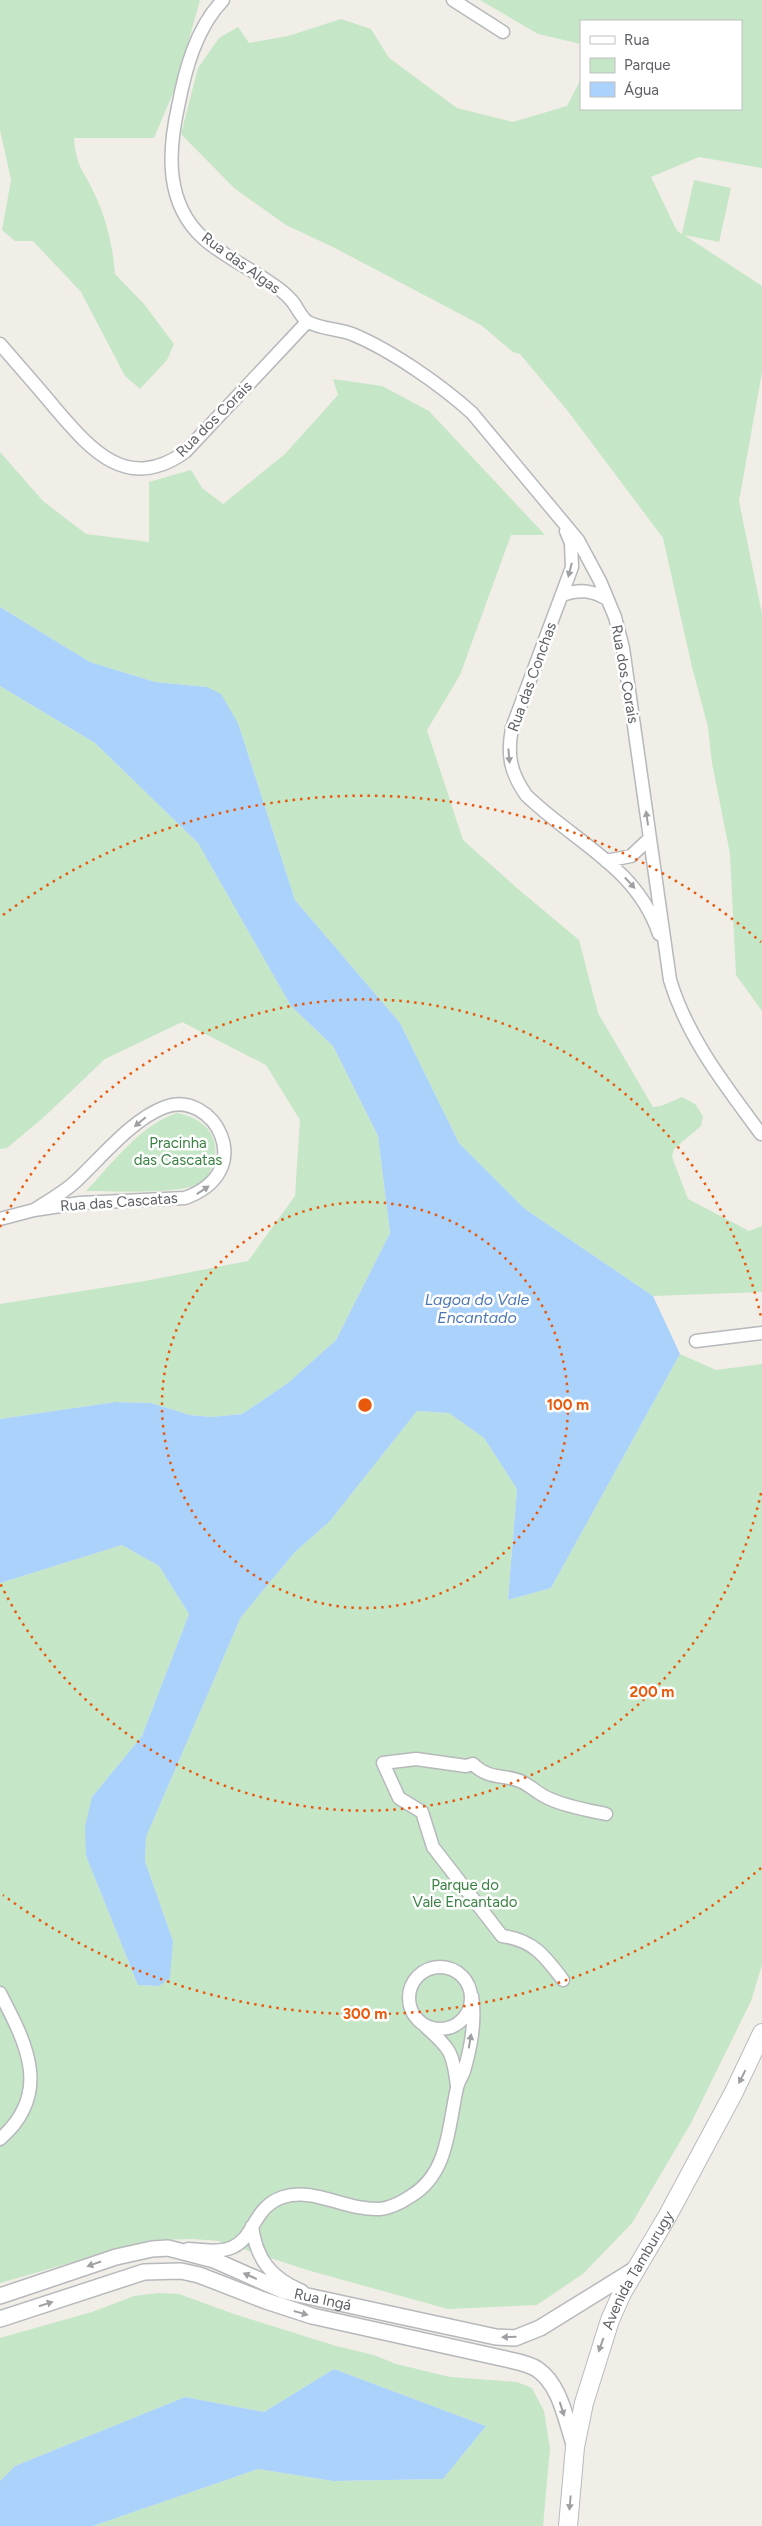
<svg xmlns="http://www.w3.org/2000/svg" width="762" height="2526" viewBox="0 0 762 2526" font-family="Figtree,sans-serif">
<rect width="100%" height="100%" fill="#f0eee7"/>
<!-- green -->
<path fill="#c5e6c7" d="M 0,0 L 200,0 L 176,86 L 154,138 L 74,138 C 76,168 84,170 95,195 C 107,220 113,248 115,274 L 144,304 L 174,344 L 167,360 L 140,389 L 125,376 L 81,292 L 33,241 L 15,241 L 2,230 L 11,180 L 0,130 Z
M 480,0 L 762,0 L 762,168 L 699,157 L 651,177 L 677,231 L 682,234 L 694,180 L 731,188 L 719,242 L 684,235 L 762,286 L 762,372 L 739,501 L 762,614 L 762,1011 L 736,975 L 730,854 L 712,763 L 708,727 L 692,667 L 663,538 L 567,410 L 520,354 L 513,352 L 481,325 L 333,247 L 286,225 L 234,188 L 181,134 L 198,68 L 219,38 L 238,27 L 249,43 L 288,36 L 341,19 L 371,29 L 389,58 L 457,108 L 513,122 L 567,106 L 581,79 L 581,109 L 741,109 L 741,21 L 581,21 L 581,44 L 538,34 Z
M 333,379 L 382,386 L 429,411 L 545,535 L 511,535 L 460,675 L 427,730 L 463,840 L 518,889 L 579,940 L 598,1013 L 653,1107 L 661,1106 L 682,1097 L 695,1104 L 703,1116 L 701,1126 L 674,1149 L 672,1157 L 688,1199 L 749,1231 L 762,1226 L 762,1292 L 653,1296 L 525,1209 L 459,1143 L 400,1023 L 295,900 L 238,723 L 207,687 L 155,682 L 90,662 L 0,607 L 0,452 L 43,501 L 86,534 L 149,542 L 149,482 L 191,470 L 202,488 L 223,504 L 285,454 L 338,395 Z
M 0,686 L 95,743 L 198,843 L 291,1006 L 333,1046 L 378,1136 L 390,1233 L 336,1340 L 288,1383 L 242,1414 L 211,1417 L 190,1415 L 151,1403 L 115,1402 L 0,1419 L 0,1304 L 145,1281 L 248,1261 L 295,1196 L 300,1120 L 266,1065 L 182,1022 L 105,1059 L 44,1117 L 7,1148 L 0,1149 Z
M 177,1113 C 194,1117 208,1123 214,1141 C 219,1156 210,1182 194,1186 C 167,1194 115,1191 86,1191 C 112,1164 140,1125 177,1113 Z
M 680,1354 L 716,1370 L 762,1364 L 762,1965 L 751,2001 L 691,2123 L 632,2223 L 584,2273 L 537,2305 L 448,2309 L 307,2270 L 219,2241 L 193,2239 L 150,2240 L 0,2283 L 0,1583 L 122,1545 L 159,1566 L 189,1614 L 142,1736 L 92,1797 L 86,1856 L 138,1985 L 159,1986 L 173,1941 L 145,1861 L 146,1837 L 241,1617 L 295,1552 L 330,1521 L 417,1411 L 449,1413 L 484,1438 L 517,1489 L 508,1600 L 551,1588 Z
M 158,2293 L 179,2294 L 234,2314 L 336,2346 L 374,2355 L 396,2364 L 450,2377 L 517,2382 L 532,2388 L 544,2411 L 550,2448 L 543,2526 L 93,2526 L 258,2469 L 333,2481 L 443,2479 L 486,2426 L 334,2369 L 264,2412 L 185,2397 L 15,2466 L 0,2481 L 0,2338 L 92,2312 L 134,2296 Z"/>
<!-- water -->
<path fill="#abd2fb" d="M 0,607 L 90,662 L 155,682 L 207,687 L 221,694 L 238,723 L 295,900 L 400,1023 L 459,1143 L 525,1209 L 653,1296 L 680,1354 L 551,1588 L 508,1600 L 517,1489 L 484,1438 L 449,1413 L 417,1411 L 330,1521 L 295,1552 L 241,1617 L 146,1837 L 145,1861 L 173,1941 L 170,1978 L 159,1986 L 138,1985 L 86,1856 L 85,1827 L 92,1797 L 142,1736 L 189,1614 L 159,1566 L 122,1545 L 0,1583 L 0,1419 L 115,1402 L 151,1403 L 190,1415 L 211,1417 L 242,1414 L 288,1383 L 336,1340 L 390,1233 L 378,1136 L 333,1046 L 291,1006 L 198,843 L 95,743 L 0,686 Z
M 334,2369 L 486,2426 L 443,2479 L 333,2481 L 258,2469 L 93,2526 L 0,2526 L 0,2481 L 15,2466 L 185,2397 L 264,2412 Z"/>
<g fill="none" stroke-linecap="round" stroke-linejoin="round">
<defs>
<path id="minor" d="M 223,0 C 196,28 185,70 178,107 C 168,152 165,203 203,238 C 223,256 248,267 269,282 C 277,287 286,294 292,301 C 297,307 302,319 308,322 C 321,329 339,329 352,334 C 391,350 441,385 472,413 L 578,540 L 600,581 L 615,617 L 623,648 L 670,980 C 688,1039 725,1085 761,1134
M 453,0 L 503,32
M 0,344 C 18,365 37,386 55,408 C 91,450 127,493 185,452 L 307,322
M 566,531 L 571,543 L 572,567 L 512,728 C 507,755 510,772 526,795 C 574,842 637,867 659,934
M 562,595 C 580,589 591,590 607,599
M 606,861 L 631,856 L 650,838
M 0,1219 L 34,1210 L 80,1203 L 185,1198 C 260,1171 213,1089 165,1107 C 132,1119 101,1158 75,1182 C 63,1193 48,1201 34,1210
M 696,1341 L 762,1333
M409 1998a31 31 0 1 1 62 0a31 31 0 1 1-62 0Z
M 563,1980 C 545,1956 533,1940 502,1936 L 433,1847 L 422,1812 L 399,1798 L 383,1763 L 416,1759 L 466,1766 L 473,1764 C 489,1780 503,1774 520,1781 C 530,1785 539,1795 550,1799 C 568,1807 587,1810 606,1814
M 0,1993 C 26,2043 53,2093 0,2139
M 426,2027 C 451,2049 453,2053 457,2086
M 252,2226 C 256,2259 271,2278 302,2291
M 188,2249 C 202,2250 220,2253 233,2247 C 255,2237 253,2207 283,2197 C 314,2187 347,2211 380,2209 C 391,2208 402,2202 411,2196 C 449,2173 448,2127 457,2088 C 458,2082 462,2077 464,2071 C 471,2047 476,2020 472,1996"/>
<g id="tertiary">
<path id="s1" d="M 0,2296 L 116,2257 L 152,2249 L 168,2248 L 214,2260 L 284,2291 L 496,2337 L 515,2338 L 540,2328 L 637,2268"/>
<path d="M 0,2319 L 144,2272 L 181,2271 L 199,2275 L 266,2301 L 312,2316 L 510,2360 C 519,2362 529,2364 537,2369 C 561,2385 566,2422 575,2447"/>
</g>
<g id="secondary">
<path id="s2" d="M 568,2526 L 575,2447 L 584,2403 L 610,2320 L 622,2293 L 668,2215 L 734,2092 L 762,2033"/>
</g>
</defs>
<!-- minor casing -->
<use href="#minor" stroke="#b7b8bc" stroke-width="15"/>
<!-- tertiary casing -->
<use href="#tertiary" stroke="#b7b8bc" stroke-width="18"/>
<!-- secondary casing -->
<use href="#secondary" stroke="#b8babf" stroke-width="20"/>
<!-- minor -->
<use href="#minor" stroke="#fff" stroke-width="12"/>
<!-- tertiary -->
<use href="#tertiary" stroke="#fff" stroke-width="15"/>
<!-- secondary -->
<use href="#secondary" stroke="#fff" stroke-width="18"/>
</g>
<!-- one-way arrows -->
<defs><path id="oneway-solid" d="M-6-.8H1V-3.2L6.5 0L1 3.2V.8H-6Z" transform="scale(1.25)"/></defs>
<g fill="#9ea0a3">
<use href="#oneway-solid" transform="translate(570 570) rotate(104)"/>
<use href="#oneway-solid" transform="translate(509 756) rotate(85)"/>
<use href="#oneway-solid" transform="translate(647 818) rotate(-98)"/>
<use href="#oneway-solid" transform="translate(630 883) rotate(47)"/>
<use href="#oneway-solid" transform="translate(140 1122) rotate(140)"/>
<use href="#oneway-solid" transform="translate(203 1190) rotate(-33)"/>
<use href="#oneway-solid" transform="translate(470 2041) rotate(-80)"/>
<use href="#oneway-solid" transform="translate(742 2077) rotate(117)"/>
<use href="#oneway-solid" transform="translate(94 2264) rotate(161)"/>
<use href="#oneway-solid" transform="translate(250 2276) rotate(-156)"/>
<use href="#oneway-solid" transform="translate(46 2304) rotate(-18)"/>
<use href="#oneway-solid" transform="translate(301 2313) rotate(16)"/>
<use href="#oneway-solid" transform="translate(509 2337) rotate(179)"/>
<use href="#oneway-solid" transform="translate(601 2345) rotate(110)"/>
<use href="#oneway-solid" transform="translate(562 2409) rotate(72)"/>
<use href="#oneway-solid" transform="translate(570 2503) rotate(95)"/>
</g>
<!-- distance rings -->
<g fill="none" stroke="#e8590c" stroke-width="2.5" stroke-dasharray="2.5 5">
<circle cx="365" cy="1405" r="203"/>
<path d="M761 1493A406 406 0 0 1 0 1583M0 1227A406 406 0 0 1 761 1317"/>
<path d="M761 1868A609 609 0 0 1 3 1895M3 915A609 609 0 0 1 761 942"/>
</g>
<g text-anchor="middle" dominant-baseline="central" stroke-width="5" stroke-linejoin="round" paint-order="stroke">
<!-- street labels -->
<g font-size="15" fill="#5e6166" stroke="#fff">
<text transform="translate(241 263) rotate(36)">Rua das Algas</text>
<text transform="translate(214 419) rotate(-45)">Rua dos Corais</text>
<text transform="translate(625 674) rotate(80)">Rua dos Corais</text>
<text transform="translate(532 677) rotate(-70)">Rua das Conchas</text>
<text transform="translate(119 1202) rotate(-4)">Rua das Cascatas</text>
<text stroke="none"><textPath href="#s2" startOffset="268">Avenida Tamburugy</textPath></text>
<text stroke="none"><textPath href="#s1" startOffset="339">Rua Ingá</textPath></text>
</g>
<!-- park labels -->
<g font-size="15" fill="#398242" stroke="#fff">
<text x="178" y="1143">Pracinha<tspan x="178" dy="17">das Cascatas</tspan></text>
<text x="465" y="1885">Parque do<tspan x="465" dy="17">Vale Encantado</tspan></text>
</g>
<!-- water labels -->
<g font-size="16" font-style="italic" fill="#4b77b6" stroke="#fff">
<text x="477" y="1299">Lagoa do Vale<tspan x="477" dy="18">Encantado</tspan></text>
</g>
</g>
<circle cx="365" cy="1405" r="8" fill="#e8590c" stroke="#fff" stroke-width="2.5"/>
<g font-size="15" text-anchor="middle" font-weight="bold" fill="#e8590c" stroke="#fff" stroke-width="5" stroke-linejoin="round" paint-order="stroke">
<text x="568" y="1410">100 m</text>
<text x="652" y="1697">200 m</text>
<text x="365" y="2019">300 m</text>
</g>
<!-- legend -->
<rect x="580" y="20" width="162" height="90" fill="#ffffff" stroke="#bfc0c2"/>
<rect x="590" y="36" width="25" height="8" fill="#ffffff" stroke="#bfc0c2"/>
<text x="624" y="45" font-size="15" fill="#5e6166">Rua</text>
<rect x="590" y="58" width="25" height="15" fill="#c5e6c7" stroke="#bfc0c2"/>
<text x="624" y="70" font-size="15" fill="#5e6166">Parque</text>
<rect x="590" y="82" width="25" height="15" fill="#abd2fb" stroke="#bfc0c2"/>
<text x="624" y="95" font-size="15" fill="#5e6166">Água</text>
</svg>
